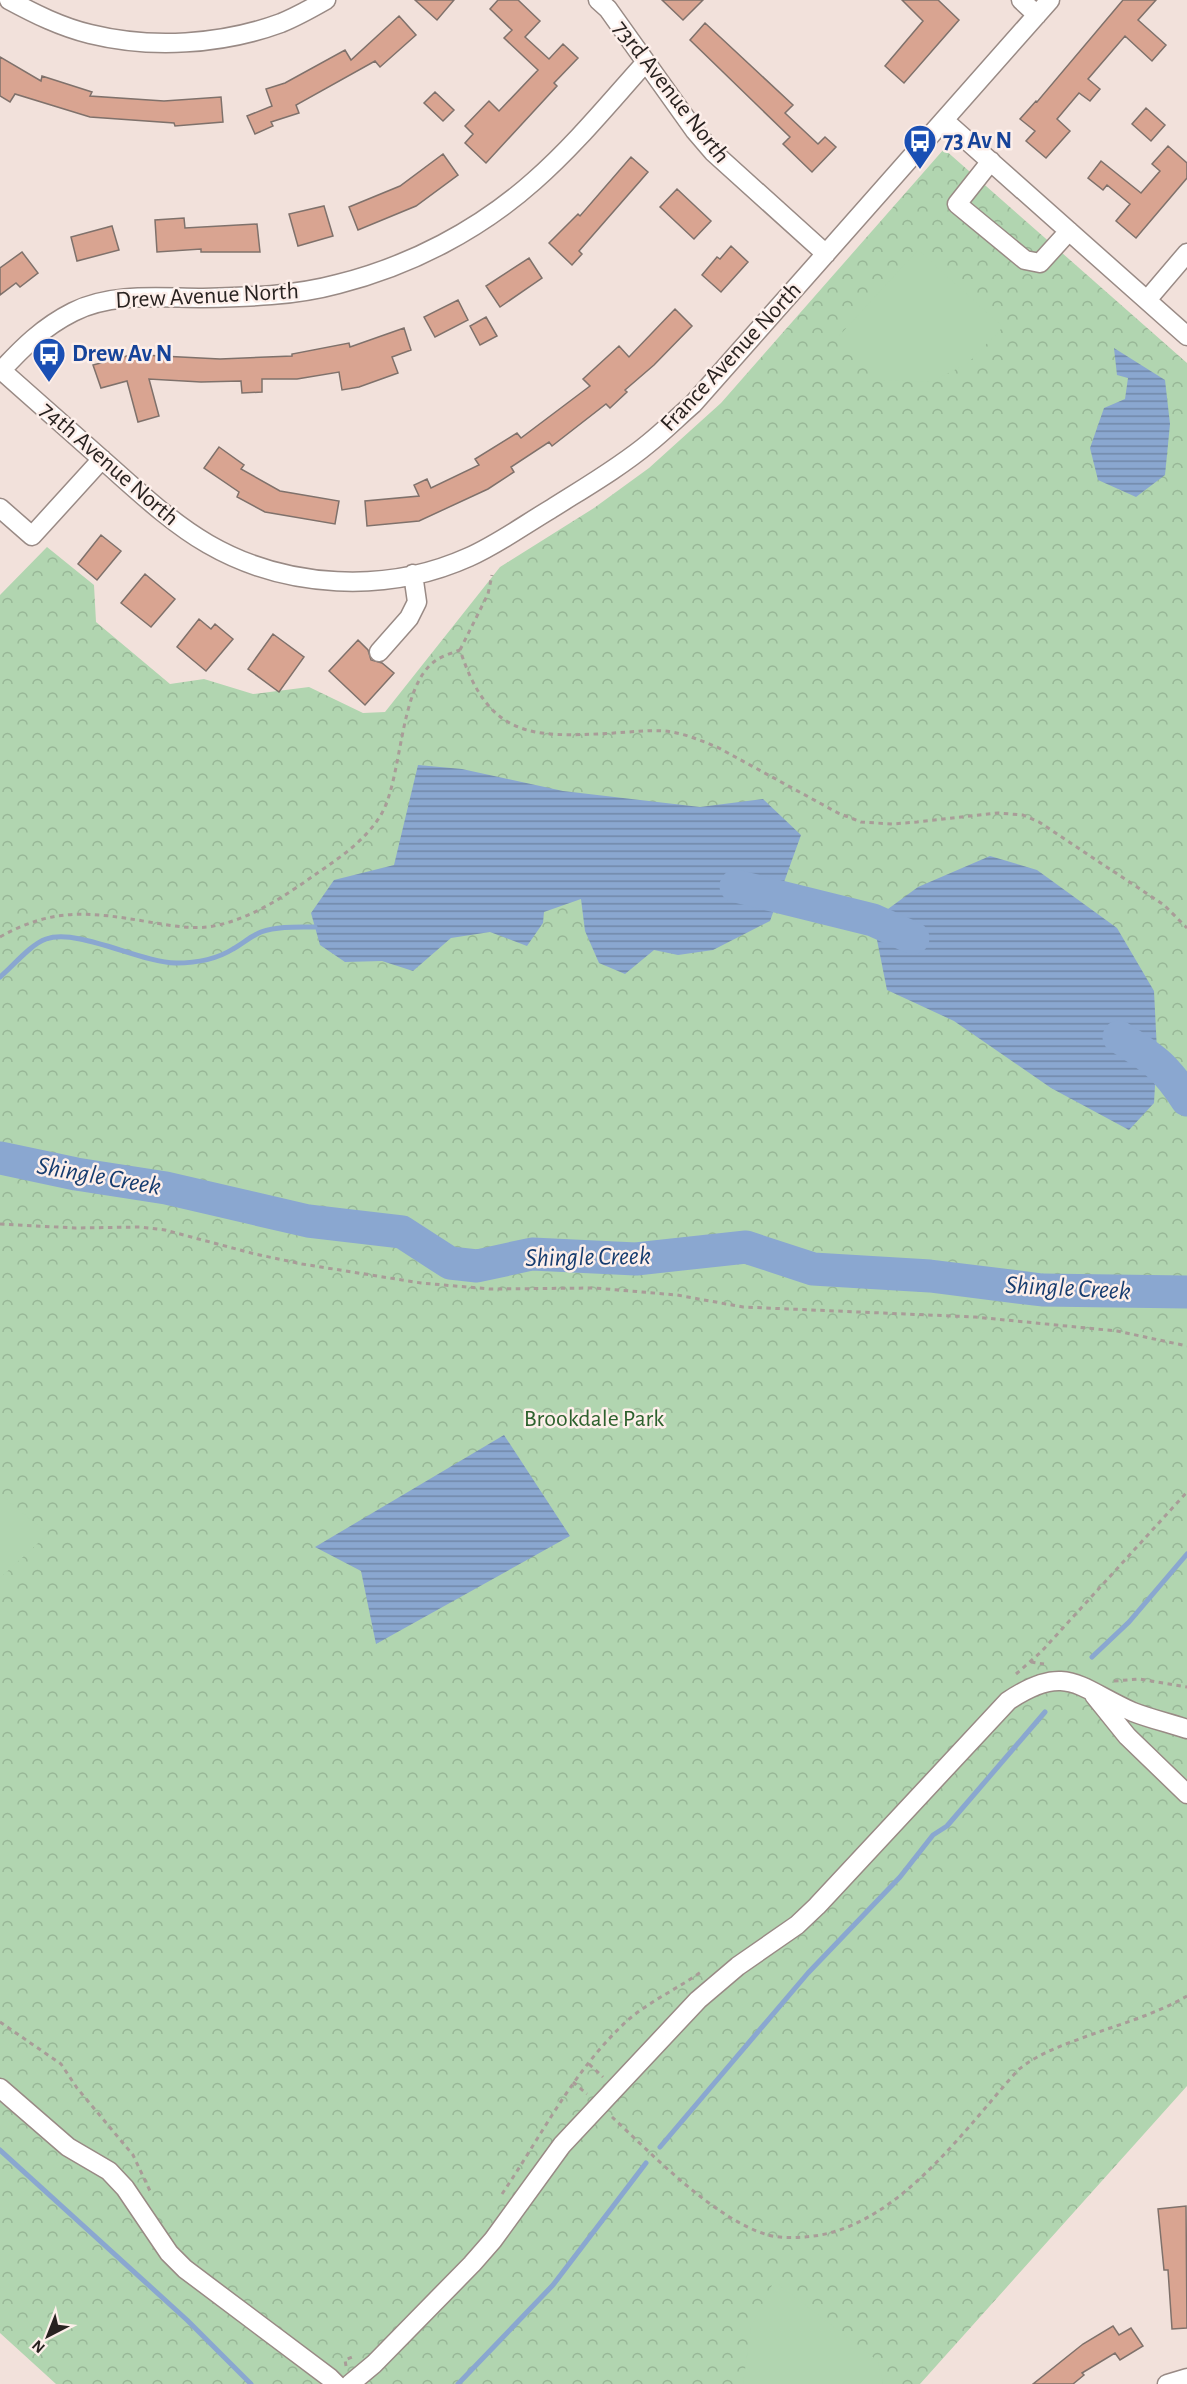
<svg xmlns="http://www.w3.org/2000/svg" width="1187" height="2384" viewBox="0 0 1187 2384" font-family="'Alegreya Sans',sans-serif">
<defs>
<pattern id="forest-crowns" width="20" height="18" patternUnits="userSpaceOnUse" patternTransform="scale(1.5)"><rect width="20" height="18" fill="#b1d5b0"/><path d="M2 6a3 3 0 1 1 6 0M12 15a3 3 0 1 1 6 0" fill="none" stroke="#98b797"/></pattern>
<pattern id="water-rules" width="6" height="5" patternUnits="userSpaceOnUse" patternTransform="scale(1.5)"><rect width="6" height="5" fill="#8aa7d0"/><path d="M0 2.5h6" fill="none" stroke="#7188a8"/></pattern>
</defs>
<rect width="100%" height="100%" fill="#f2e1db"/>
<!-- forest -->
<path fill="url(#forest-crowns)" d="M 944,149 L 1187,363 L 1187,2086 L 920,2384 L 56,2384 L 0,2333 L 0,595 L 47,547 L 94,585 L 96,622 L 170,684 L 204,679 L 253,694 L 309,687 L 363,713 L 385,712 L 500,567 L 594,508 L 649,468 L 721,403 Z"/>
<!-- garden -->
<path fill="#b1d5b0" d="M 918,250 L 1003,327 L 968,363 L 931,382 L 881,380 L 838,337 Z
M 0,1494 L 48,1534 L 0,1578 Z
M 774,2281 L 878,2361 L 883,2384 L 743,2384 L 751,2327 Z"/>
<!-- water -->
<path fill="url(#water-rules)" d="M 1114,348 L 1165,380 L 1170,424 L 1165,475 L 1136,497 L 1098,480 L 1090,448 L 1104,408 L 1125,399 L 1128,378 L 1117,375 Z
M 418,765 L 462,769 L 563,791 L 700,807 L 763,799 L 801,835 L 770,921 L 713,950 L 678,955 L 654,950 L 625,974 L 599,963 L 585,931 L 581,899 L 544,912 L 543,923 L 527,946 L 490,932 L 451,938 L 413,971 L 382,961 L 345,962 L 320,945 L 311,913 L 334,880 L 394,865 Z
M 990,856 L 1037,870 L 1117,928 L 1154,991 L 1157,1051 L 1154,1103 L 1129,1130 L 1051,1088 L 954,1021 L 887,990 L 873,920 L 918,887 Z
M 504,1435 L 570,1536 L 376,1644 L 361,1571 L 315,1547 Z"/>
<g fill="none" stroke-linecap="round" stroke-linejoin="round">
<!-- stream -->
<path stroke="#8aa7d0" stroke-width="5" d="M 0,977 C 12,967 31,944 46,939 C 78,928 139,962 176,963 C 195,963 217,959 233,949 C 242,944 251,936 261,932 C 278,926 297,927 315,927
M 1092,1657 L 1129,1622 L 1187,1554
M 660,2147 L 808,1973 L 900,1877 L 933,1835 L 947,1826 L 1045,1712
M 0,2150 L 187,2320 L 251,2384
M 458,2384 L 553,2285 L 646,2163"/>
<!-- river -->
<path stroke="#8aa7d0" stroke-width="33" d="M 736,886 L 873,920 L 913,938
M 1119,1037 C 1153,1058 1165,1066 1187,1100
M 0,1158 L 76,1174 L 166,1188 L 308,1221 L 402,1232 L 450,1263 L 477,1266 L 532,1254 L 636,1259 L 746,1247 L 813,1269 L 930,1276 L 1042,1290 L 1187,1292"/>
</g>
<!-- building -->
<path fill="#d9a491" stroke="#7f716b" stroke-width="1.5" d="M 415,0 L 454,0 L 437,20 Z
M 498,0 L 518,0 L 540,21 L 525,37 L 549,59 L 563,44 L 578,58 L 554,83 L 557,86 L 486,163 L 465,143 L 473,134 L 465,126 L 489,101 L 499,111 L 538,70 L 504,38 L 512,30 L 490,9 Z
M 662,0 L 703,0 L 683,20 Z
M 902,0 L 938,0 L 959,20 L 904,83 L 885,66 L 923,21 Z
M 1123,0 L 1156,0 L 1138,20 L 1166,45 L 1152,61 L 1125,36 L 1088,79 L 1100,89 L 1090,101 L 1079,93 L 1057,119 L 1070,131 L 1046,158 L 1026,141 L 1035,131 L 1020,119 L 1036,101 L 1037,102 Z
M 399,16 L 416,35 L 380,67 L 375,61 L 296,105 L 299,113 L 271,122 L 273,126 L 255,134 L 247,116 L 272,106 L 266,89 L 285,83 L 345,50 L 351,60 Z
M 705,23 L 793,105 L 785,113 L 818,144 L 825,137 L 836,147 L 812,172 L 783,144 L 790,137 L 690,40 Z
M 0,57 L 41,81 L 42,76 L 92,92 L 90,96 L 164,101 L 221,97 L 223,122 L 175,126 L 174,123 L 90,117 L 15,94 L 10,102 L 0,96 Z
M 435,92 L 454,110 L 443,121 L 424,103 Z
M 1146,108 L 1165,125 L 1151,141 L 1132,124 Z
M 1168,146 L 1187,163 L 1187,178 L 1136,238 L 1116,221 L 1130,204 L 1107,185 L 1103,190 L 1088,178 L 1101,161 L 1141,193 L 1160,171 L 1152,164 Z
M 443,154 L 458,175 L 416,206 L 358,230 L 349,207 L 400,186 Z
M 631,157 L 648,172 L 579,251 L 582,254 L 572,265 L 549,243 L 578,214 L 580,216 Z
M 677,189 L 711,221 L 694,239 L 660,207 Z
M 324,206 L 333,236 L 298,246 L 289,214 Z
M 184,218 L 185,228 L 257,224 L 260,252 L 201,252 L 201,249 L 157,252 L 155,220 Z
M 112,226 L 119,250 L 77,261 L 71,237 Z
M 731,246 L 748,262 L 721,292 L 702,275 L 717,257 L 720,259 Z
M 22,252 L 38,273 L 20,287 L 16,283 L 0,295 L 0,268 Z
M 529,258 L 542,278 L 500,307 L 486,286 Z
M 458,300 L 468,320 L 435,337 L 424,317 Z
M 675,309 L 692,326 L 654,365 L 625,390 L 627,392 L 610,408 L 606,404 L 552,446 L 549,442 L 511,467 L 514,472 L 488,489 L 419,521 L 367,526 L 365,501 L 419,496 L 414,485 L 427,479 L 431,488 L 479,465 L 475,459 L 517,433 L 521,438 L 590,386 L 583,379 L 619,346 L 629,357 Z
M 486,317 L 497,336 L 480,345 L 470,326 Z
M 404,328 L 411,350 L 392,357 L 398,373 L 359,387 L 342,390 L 339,372 L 297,379 L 262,379 L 262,392 L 242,393 L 241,381 L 201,382 L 149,379 L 159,416 L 138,422 L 127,381 L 101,388 L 93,365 L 142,352 L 142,355 L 220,359 L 292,356 L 292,354 L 349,343 L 350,347 Z
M 219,447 L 244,465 L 241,469 L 280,491 L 339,501 L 335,524 L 265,512 L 237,497 L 239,492 L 204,468 Z
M 101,535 L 121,551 L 97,580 L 78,564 Z
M 145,574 L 175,599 L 151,627 L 121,603 Z
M 199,619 L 211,629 L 215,624 L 233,639 L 206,671 L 177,647 Z
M 273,634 L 304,657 L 279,692 L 248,669 Z
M 358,640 L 368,650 L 371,660 L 382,663 L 394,673 L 365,705 L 329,671 Z
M 1186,2206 L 1187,2328 L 1172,2329 L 1168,2270 L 1164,2270 L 1158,2209 Z
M 1113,2326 L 1119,2335 L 1131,2328 L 1143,2346 L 1120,2360 L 1115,2353 L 1082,2373 L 1084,2375 L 1073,2384 L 1033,2384 L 1083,2344 Z"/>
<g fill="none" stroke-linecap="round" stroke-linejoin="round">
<defs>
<path id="minor" d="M 9,0 C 35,14 61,27 90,34 C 151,49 221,45 281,23 C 296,17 312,8 326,0
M 598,0 L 608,9 L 695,131 L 713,152 L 826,254
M 1021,0 L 1037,15
M 945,121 L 1187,336
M 991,161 L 957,204 L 1025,260 L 1040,263 L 1069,231
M 1147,300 L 1187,253
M 0,369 C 35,400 70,431 105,462 C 138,491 170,522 208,544 C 286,589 387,594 469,557 C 498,544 524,525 551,509 C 584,488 619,468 649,443 C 664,431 678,417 693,404 L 1050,0
M 0,372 C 22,348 43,327 73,312 C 112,292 161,298 203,298 C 248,297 294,296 338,284 C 410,266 479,230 534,181 C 575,145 610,102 646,62
M 0,508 L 32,536 L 102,459
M 379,652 L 409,618 L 417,602 L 413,574
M 1094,1695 L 1127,1736 L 1187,1794
M 0,2088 L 68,2147 L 109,2171 L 125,2188 L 169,2253 L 185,2269 L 330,2378 L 336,2384
M 350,2384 L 374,2364 L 472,2264 L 493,2240 L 562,2145 L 698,2000 L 738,1966 L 797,1925 L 817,1906 L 1008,1701 C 1066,1662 1079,1688 1133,1712 C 1151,1719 1169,1723 1187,1729
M 1167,2384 L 1187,2378"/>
</defs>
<!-- minor casing -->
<use href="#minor" stroke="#998a85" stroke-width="21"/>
<!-- path -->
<path stroke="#a99c98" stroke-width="3" stroke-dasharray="4.5 4.5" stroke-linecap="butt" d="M 460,650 L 488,594 L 492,575
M 0,937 C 53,907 91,912 149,922 C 168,925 188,929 207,927 C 247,922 285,896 316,874 C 341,857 367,839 382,813 C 403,774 399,687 435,661 C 442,656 452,653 460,650 C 489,738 531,738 614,733 C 631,732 648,730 665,731 C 683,733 700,740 717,747 L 838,813 L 861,822 L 892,824 L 917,822 L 998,813 L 1023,815 L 1039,822 L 1164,905 L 1187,928
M 0,1224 L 75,1228 L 140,1227 L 165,1230 L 255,1254 L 302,1264 L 421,1283 L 490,1289 L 595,1288 L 677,1295 L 743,1307 L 975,1317 L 1117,1331 L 1187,1346
M 1031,1662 L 1044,1664
M 1016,1674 L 1041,1652 L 1187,1492
M 1114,1681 L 1140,1679 L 1187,1687
M 0,2022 L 61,2064 L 77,2088 L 133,2155 L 150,2191
M 589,2064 L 603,2077
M 573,2082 L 587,2094
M 612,2117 C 653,2155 714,2219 768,2235 C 779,2238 792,2238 804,2237 C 894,2232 963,2131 1018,2070 C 1040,2052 1066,2044 1093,2034 C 1124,2023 1158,2013 1187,1996
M 502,2194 C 542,2135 574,2069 628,2020 C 650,2001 677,1989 701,1972
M 346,2366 L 345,2360 L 352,2357"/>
<!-- minor -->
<use href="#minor" stroke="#fff" stroke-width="18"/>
</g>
<!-- icons -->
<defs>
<symbol id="bus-pin" viewBox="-11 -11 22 30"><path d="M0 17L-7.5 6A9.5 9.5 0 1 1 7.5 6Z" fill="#1a4fb4" stroke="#fdefea"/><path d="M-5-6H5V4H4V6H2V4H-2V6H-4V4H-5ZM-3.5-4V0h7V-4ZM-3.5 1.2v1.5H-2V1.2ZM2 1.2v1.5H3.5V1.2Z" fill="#fff"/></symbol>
</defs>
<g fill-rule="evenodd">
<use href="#bus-pin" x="901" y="122" width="38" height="52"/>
<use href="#bus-pin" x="30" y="335" width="38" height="52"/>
</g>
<g text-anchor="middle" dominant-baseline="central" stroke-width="5" stroke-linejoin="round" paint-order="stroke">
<!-- street labels -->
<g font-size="24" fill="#282220" stroke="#fdefea">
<text transform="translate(671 92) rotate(52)">73rd Avenue North</text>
<text transform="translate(207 296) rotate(-3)">Drew Avenue North</text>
<text transform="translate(731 357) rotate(-47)">France Avenue North</text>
<text transform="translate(109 464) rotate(41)">74th Avenue North</text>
</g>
<!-- transit labels -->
<g font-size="24" font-weight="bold" fill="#164399" stroke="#fdefea" text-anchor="start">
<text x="943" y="141">73 Av N</text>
<text x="72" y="354">Drew Av N</text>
</g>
<!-- park labels -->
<g font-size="24" fill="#2d612d" stroke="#fdefea">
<text x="594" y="1419">Brookdale Park</text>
</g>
<!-- water labels -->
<g font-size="26" font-style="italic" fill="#163c6f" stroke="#fdefea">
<text transform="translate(99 1176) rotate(10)">Shingle Creek</text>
<text transform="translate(588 1257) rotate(-1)">Shingle Creek</text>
<text transform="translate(1068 1288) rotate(3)">Shingle Creek</text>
</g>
</g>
<!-- north arrow -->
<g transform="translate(48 2336) rotate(222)" stroke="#fdefea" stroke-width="4.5" paint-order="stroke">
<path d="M0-4.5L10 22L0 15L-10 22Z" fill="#282220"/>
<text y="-9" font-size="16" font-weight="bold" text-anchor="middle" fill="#282220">N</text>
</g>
</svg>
